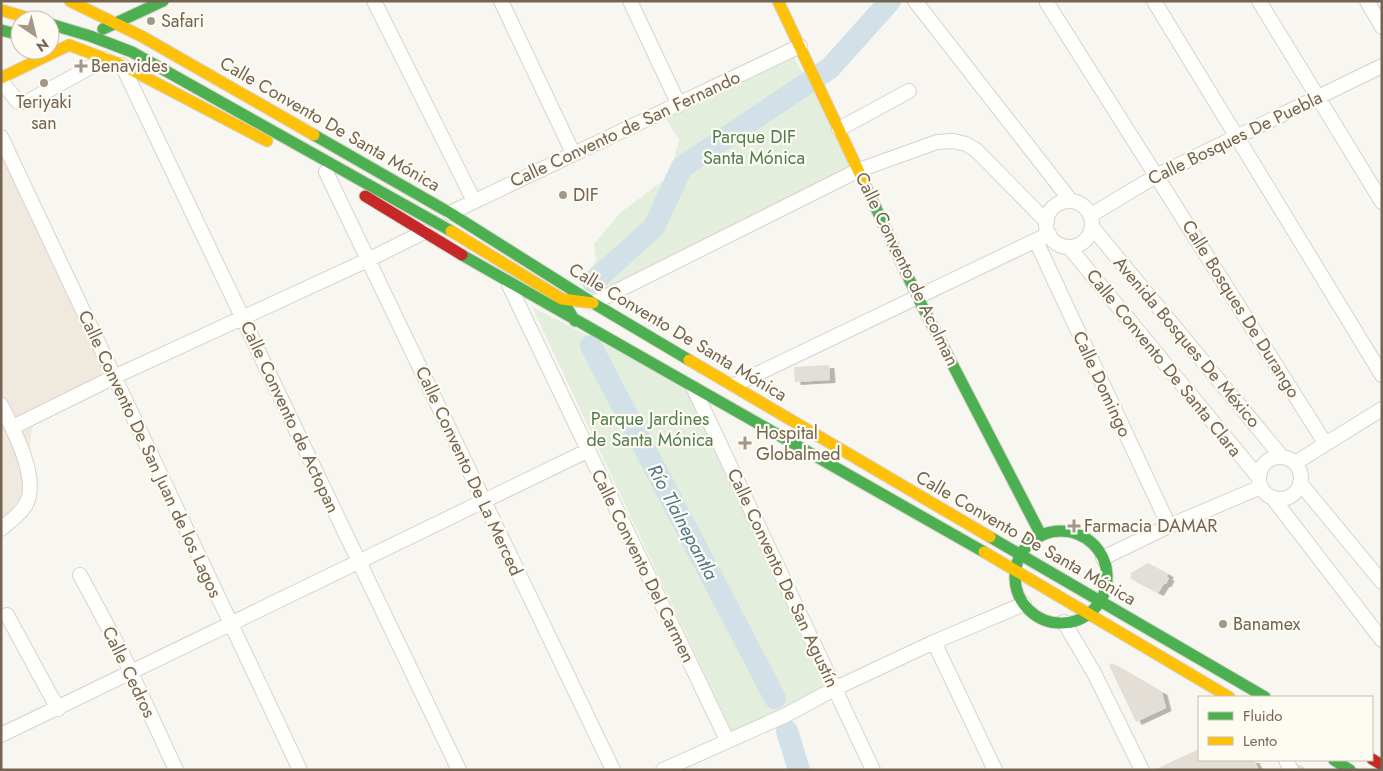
<svg xmlns="http://www.w3.org/2000/svg" width="1383" height="771" viewBox="0 0 1383 771" font-family="Jost,sans-serif">
<defs>
<filter id="shadow"><feDropShadow dx="5.5" dy="3" stdDeviation="0" flood-color="#0004"/></filter>
</defs>
<rect width="100%" height="100%" fill="#f8f6f0"/>
<!-- residential -->
<path fill="#f0eade" d="M 1,144 L 109,376 L 34,417 L 22,499 L 1,520 Z"/>
<!-- green -->
<path fill="#e3eedc" d="M 793,56 L 859,170 L 602,293 L 590,292 L 579,283 L 596,261 L 594,244 L 619,214 L 670,175 L 679,140 L 666,119 Z
M 532,307 L 692,389 L 826,687 L 732,732 Z"/>
<g fill="none" stroke-linecap="round" stroke-linejoin="round">
<!-- river -->
<path stroke="#d2e1e7" stroke-width="22" d="M 593,282 L 654,227 L 682,167 L 830,68 L 890,1
M 591,346 L 775,698
M 787,731 L 799,770"/>
</g>
<!-- building -->
<path fill="#e3ded6" filter="url(#shadow)" d="M 829,365 L 830,380 L 795,382 L 794,367 Z
M 1148,563 L 1168,574 L 1167,577 L 1169,578 L 1166,584 L 1164,584 L 1158,593 L 1131,579 L 1131,573 Z
M 1112,663 L 1162,692 L 1166,708 L 1136,722 L 1109,665 Z
M 1199,749 L 1199,760 L 1254,760 L 1259,770 L 1154,770 Z
M 1294,762 L 1306,770 L 1295,770 Z"/>
<g fill="none" stroke-linecap="round" stroke-linejoin="round">
<defs>
<path id="street" d="M 374,1 L 474,201
M 501,1 L 573,153
M 630,1 L 679,105
M 915,1 L 1071,201
M 1154,1 L 1382,375
M 1259,1 L 1382,202
M 1367,1 L 1382,27
M 1047,3 L 1325,443
M 122,65 C 235,299 345,536 459,770
M 1,81 L 18,102 L 27,102 L 105,59
M 839,129 L 909,91
M 1,137 L 300,770
M 326,172 L 613,770
M1046 224a23 23 0 1 1 46 0a23 23 0 1 1-46 0Z
M 450,213 L 800,46
M 1091,215 L 1156,176 L 1382,66
M 1092,227 L 1282,457
M 1036,241 L 1169,526
M 1069,247 L 1259,478
M 509,285 L 727,740
M 593,303 L 859,170 L 937,142 L 953,141 L 966,144 L 976,150 L 1047,222
M 734,385 L 1049,234
M 694,389 L 873,770
M 1,405 C 13,428 40,480 26,504 C 21,514 10,521 1,529
M 13,427 L 114,377 L 370,259 L 424,232
M1259 478a21 21 0 1 1 42 0a21 21 0 1 1-42 0Z
M 1295,463 L 1382,409
M 1300,483 L 1382,582
M 1272,497 L 1382,640
M 1103,558 L 1169,526 L 1261,487
M 80,575 L 123,655 L 176,770
M 7,615 L 58,709
M 1064,622 L 1094,673 L 1142,770
M 934,642 L 995,770
M 1,735 L 587,451
M 1286,760 L 1291,770
M 663,770 L 786,715 L 836,688 L 934,642 L 1024,604"/>
<path id="fast" d="M 103,29 L 163,1
M 1,30 L 20,35
M 90,36 L 132,52 L 451,231
M 314,135 L 450,213 L 593,303 L 689,360
M 868,191 L 918,298 L 1041,535
M 462,255 L 984,552
M 562,299 L 575,321
M1015 577a46 46 0 1 1 92 0a46 46 0 1 1-92 0Z
M 990,537 L 1265,697
M 1334,760 L 1350,770"/>
<path id="slow" d="M 70,1 L 143,37 L 314,135
M 778,1 L 868,191
M 1,10 L 35,20
M 1,78 L 69,45 L 122,65 L 267,141
M 451,231 L 562,299 L 593,303
M 689,360 L 990,537
M 984,552 L 1229,697"/>
<path id="jam" d="M 365,196 L 462,255
M 1372,759 L 1382,765"/>
</defs>
<!-- street casing -->
<use href="#street" stroke="#d7d3cd" stroke-width="16"/>
<!-- fast casing -->
<use href="#fast" stroke="#d7d3cd" stroke-width="13"/>
<!-- slow casing -->
<use href="#slow" stroke="#d7d3cd" stroke-width="13"/>
<!-- jam casing -->
<use href="#jam" stroke="#d7d3cd" stroke-width="13"/>
<!-- street -->
<use href="#street" stroke="#fefefd" stroke-width="14"/>
<!-- fast -->
<use href="#fast" stroke="#4caf50" stroke-width="11"/>
<!-- slow -->
<use href="#slow" stroke="#ffc107" stroke-width="11"/>
<!-- jam -->
<use href="#jam" stroke="#c62828" stroke-width="11"/>
<defs>
<path id="fast-bridge" d="M 50,24 L 90,36"/>
</defs>
<!-- fast-bridge casing -->
<use href="#fast-bridge" stroke="#d6d1c9" stroke-width="13" stroke-linecap="butt"/>
<!-- fast-bridge -->
<use href="#fast-bridge" stroke="#4caf50" stroke-width="11"/>
</g>
<!-- markers -->
<g fill="#a29789" stroke="#fdfbf2" stroke-width="2">
<circle cx="151" cy="21" r="5"/>
<path d="M78.5 58.5h5v5h5v5h-5v5h-5v-5h-5v-5h5z"/>
<circle cx="44" cy="83" r="5"/>
<circle cx="563" cy="195" r="5"/>
<path d="M742.5 435.5h5v5h5v5h-5v5h-5v-5h-5v-5h5z"/>
<path d="M1071.5 518.5h5v5h5v5h-5v5h-5v-5h-5v-5h5z"/>
<circle cx="1223" cy="624" r="5"/>
</g>
<g text-anchor="middle" dominant-baseline="central" stroke-width="4.5" stroke-linejoin="round" paint-order="stroke">
<!-- poi labels -->
<g font-size="18" fill="#746451" stroke="#fdfbf2" text-anchor="start">
<text x="161" y="21">Safari</text>
<text x="91" y="66">Benavides</text>
<text x="44" y="102" text-anchor="middle">Teriyaki<tspan x="44" dy="21">san</tspan></text>
<text x="573" y="195">DIF</text>
<text x="756" y="433">Hospital<tspan x="756" dy="21">Globalmed</tspan></text>
<text x="1084" y="526">Farmacia DAMAR</text>
<text x="1233" y="624">Banamex</text>
</g>
<!-- street labels -->
<g font-size="18" fill="#746451" stroke="#fdfbf2">
<text transform="translate(330 124) rotate(30)">Calle Convento De Santa Mónica</text>
<text transform="translate(625 129) rotate(-25)">Calle Convento de San Fernando</text>
<text transform="translate(1235 138) rotate(-26)">Calle Bosques De Puebla</text>
<text transform="translate(907 269) rotate(64)">Calle Convento de Acolman</text>
<text transform="translate(1241 309) rotate(58)">Calle Bosques De Durango</text>
<text transform="translate(678 332) rotate(31)">Calle Convento De Santa Mónica</text>
<text transform="translate(1187 342) rotate(50)">Avenida Bosques De México</text>
<text transform="translate(1164 363) rotate(51)">Calle Convento De Santa Clara</text>
<text transform="translate(1102 384) rotate(65)">Calle Domingo</text>
<text transform="translate(290 417) rotate(65)">Calle Convento de Actopan</text>
<text transform="translate(150 454) rotate(65)">Calle Convento De San Juan de los Lagos</text>
<text transform="translate(469 471) rotate(65)">Calle Convento De La Merced</text>
<text transform="translate(1026 538) rotate(30)">Calle Convento De Santa Mónica</text>
<text transform="translate(643 566) rotate(64)">Calle Convento Del Carmen</text>
<text transform="translate(783 578) rotate(65)">Calle Convento De San Agustín</text>
<text transform="translate(129 672) rotate(64)">Calle Cedros</text>
</g>
<!-- park labels -->
<g font-size="18" fill="#527d4d" stroke="#fdfbf2">
<text x="754" y="137">Parque DIF<tspan x="754" dy="21">Santa Mónica</tspan></text>
<text x="650" y="419">Parque Jardines<tspan x="650" dy="21">de Santa Mónica</tspan></text>
</g>
<!-- water labels -->
<g font-size="19" font-style="italic" fill="#50768b" stroke="#fdfbf2">
<text transform="translate(683 522) rotate(62)">Río Tlalnepantla</text>
</g>
</g>
<!-- border -->
<rect width="1383" height="771" fill="none" stroke="#746451" stroke-width="5"/>
<!-- legend -->
<rect x="1198" y="696" width="175" height="65" fill="#fdfbf2" stroke="#c6bfb2"/>
<rect x="1208" y="712" width="25" height="8" fill="#4caf50" stroke="#c6bfb2"/>
<text x="1243" y="721" font-size="15" fill="#746451">Fluido</text>
<rect x="1208" y="737" width="25" height="8" fill="#ffc107" stroke="#c6bfb2"/>
<text x="1243" y="746" font-size="15" fill="#746451">Lento</text>
<!-- north arrow -->
<g transform="translate(35 35) rotate(145)"><circle r="24" fill="#fdfbf2" stroke="#c6bfb2"/>
<path d="M0-4L9 19L0 12L-9 19Z" fill="#a29789"/>
<text y="-8" font-size="14" font-weight="bold" text-anchor="middle" fill="#746451">N</text>
</g>
</svg>
